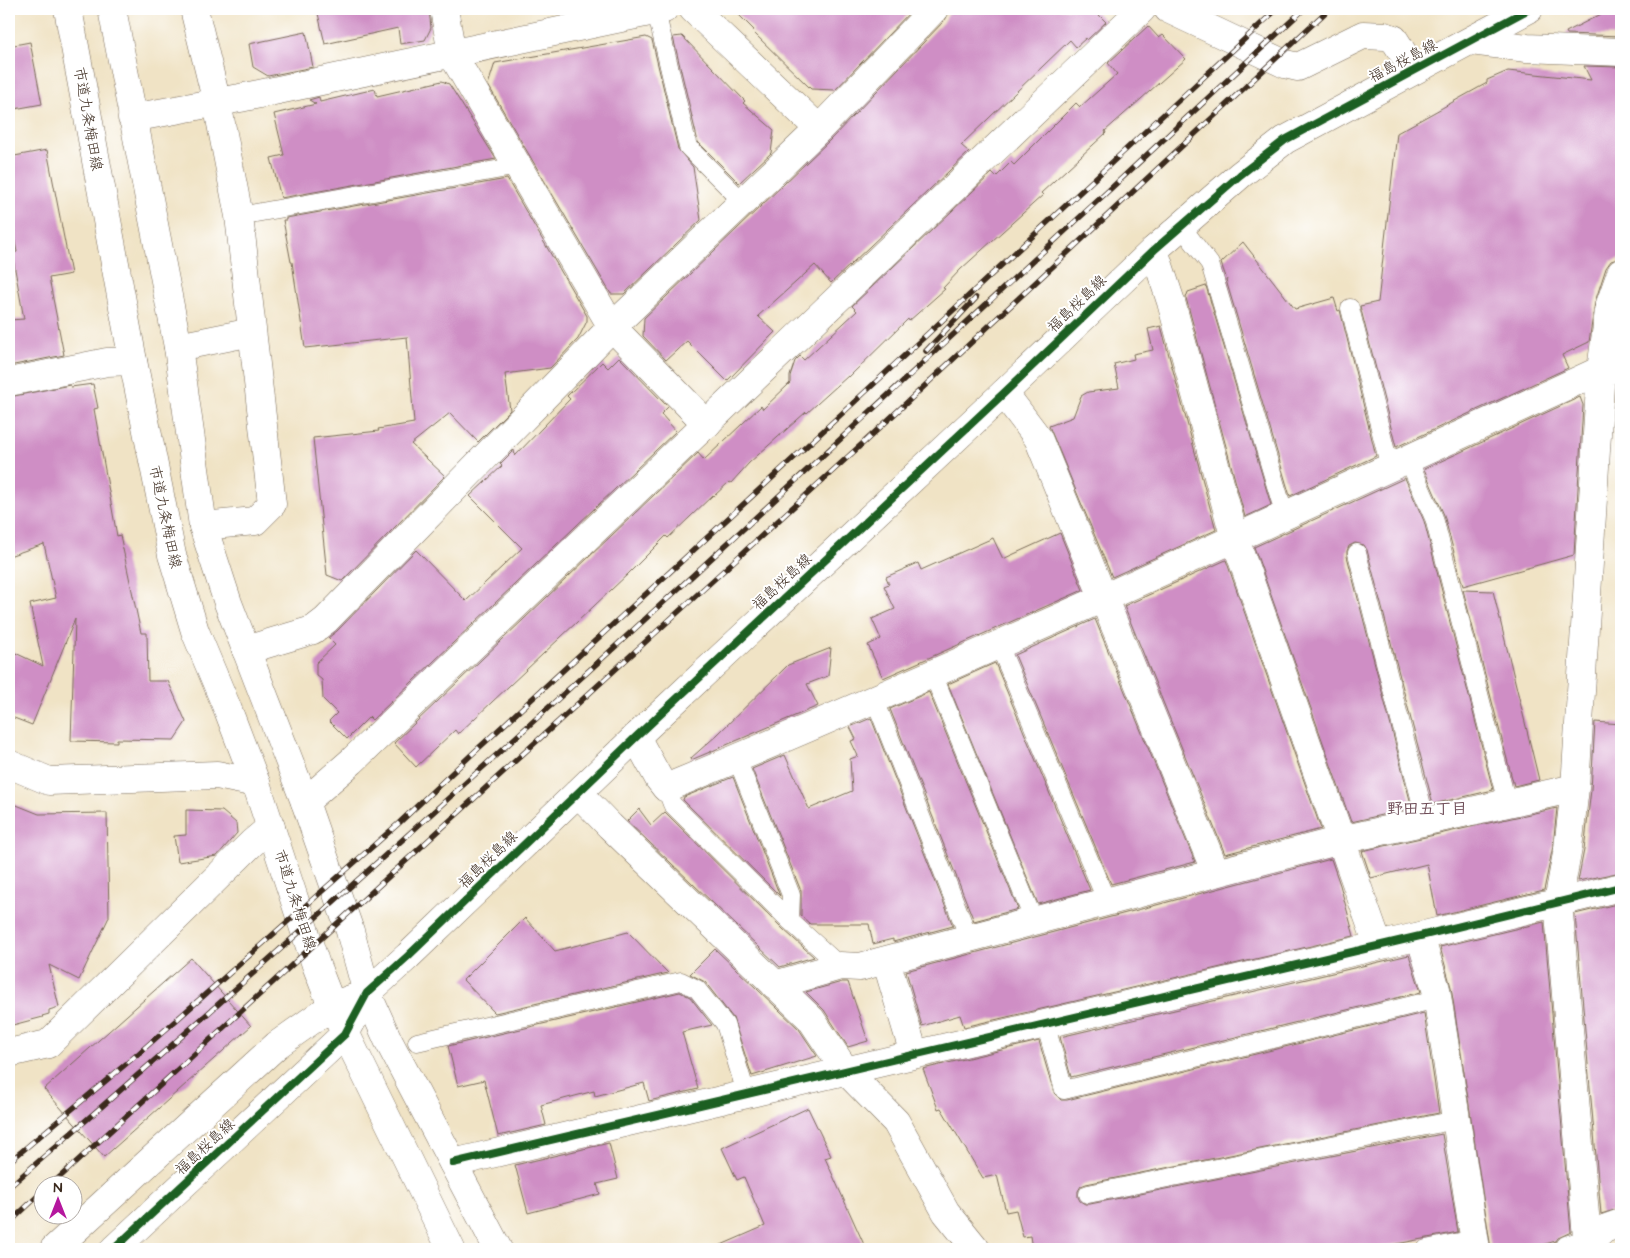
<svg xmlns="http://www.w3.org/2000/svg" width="1630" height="1258" viewBox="0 0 1630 1258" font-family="'Architects Daughter','Klee One',sans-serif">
<rect width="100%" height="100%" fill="#fff"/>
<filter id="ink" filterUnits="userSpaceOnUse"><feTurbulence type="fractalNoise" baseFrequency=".02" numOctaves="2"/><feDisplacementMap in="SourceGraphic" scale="10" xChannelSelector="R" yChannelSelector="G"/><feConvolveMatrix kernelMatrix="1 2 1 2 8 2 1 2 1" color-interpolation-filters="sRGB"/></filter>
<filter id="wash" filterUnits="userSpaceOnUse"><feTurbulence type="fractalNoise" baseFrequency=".0096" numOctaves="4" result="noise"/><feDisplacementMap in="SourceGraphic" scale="20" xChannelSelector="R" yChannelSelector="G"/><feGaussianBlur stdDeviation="1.12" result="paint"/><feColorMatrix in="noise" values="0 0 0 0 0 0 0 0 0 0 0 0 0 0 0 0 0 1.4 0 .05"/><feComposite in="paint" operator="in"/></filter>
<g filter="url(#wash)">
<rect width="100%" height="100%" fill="#f0e3c5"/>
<g id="blocks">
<!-- building -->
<path fill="#cf8ec5" d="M 317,9 L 429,9 L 431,28 L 425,40 L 400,44 L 398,28 L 325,44 Z
M 733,9 L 913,9 L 835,90 L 811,89 L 752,31 L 754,30 Z
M 949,9 L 1093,9 L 1106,22 L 1087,40 L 1086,38 L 1076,47 L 1070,40 L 961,145 L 969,152 L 831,283 L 815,265 L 758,316 L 775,332 L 727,381 L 687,341 L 666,360 L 643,336 L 644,318 L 830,140 L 945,20 L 949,13 Z
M 1611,9 L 1621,9 L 1621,36 L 1567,34 L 1566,32 Z
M 1148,26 L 1159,38 L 1163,35 L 1186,59 L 1105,131 L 1106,133 L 1041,193 L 1043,195 L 961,269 L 943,288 L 945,289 L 909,321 L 908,319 L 849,377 L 848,376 L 807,413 L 806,412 L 749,463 L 731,483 L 729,482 L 714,496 L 713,495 L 668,538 L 666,536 L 628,574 L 458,734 L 455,730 L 416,767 L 394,743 L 698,453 L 704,460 L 761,406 L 763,409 L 790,383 L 790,376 L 795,361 L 800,356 L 804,360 L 857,311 L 852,306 L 992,173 L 996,177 L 1011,162 L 1014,165 L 1076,103 L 1080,107 L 1117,74 L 1108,63 Z
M 306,32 L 313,67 L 268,76 L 253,67 L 249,44 Z
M 682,36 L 745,101 L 743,103 L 774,130 L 771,153 L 739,183 L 698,142 L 673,37 Z
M 646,37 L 652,40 L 678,149 L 693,167 L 701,220 L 624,294 L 611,294 L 488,85 L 495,63 Z
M 30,42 L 42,104 L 9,110 L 9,46 Z
M 1584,66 L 1621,67 L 1621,258 L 1611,261 L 1606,268 L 1595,302 L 1589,342 L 1562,355 L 1568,368 L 1396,447 L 1360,306 L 1378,302 L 1397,133 L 1487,83 L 1487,80 L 1508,71 L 1591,80 Z
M 442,81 L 449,84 L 496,159 L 281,198 L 271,158 L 284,155 L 274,114 L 316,104 L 309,100 L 319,97 L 320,102 L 375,89 L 377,96 Z
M 47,150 L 71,274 L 49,278 L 64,355 L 9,366 L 9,320 L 24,319 L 12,253 L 17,252 L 9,213 L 9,157 Z
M 507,179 L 587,316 L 587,321 L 578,339 L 550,368 L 505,374 L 510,410 L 478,442 L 450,413 L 411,444 L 445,476 L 342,581 L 327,575 L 313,438 L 379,431 L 378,429 L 414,423 L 407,337 L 305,348 L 292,262 L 291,262 L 283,220 L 286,220 L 286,218 Z
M 1243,242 L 1295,309 L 1334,298 L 1338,311 L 1340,310 L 1376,456 L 1290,496 L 1226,280 L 1227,280 L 1221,263 Z
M 1206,286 L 1271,505 L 1245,517 L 1186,298 L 1188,292 Z
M 1161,326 L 1216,530 L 1112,577 L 1049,426 L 1073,417 L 1081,396 L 1088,392 L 1119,388 L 1114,364 L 1134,359 L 1133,354 L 1153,350 L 1148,329 Z
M 619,357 L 668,407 L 661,414 L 676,431 L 372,720 L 369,717 L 347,739 L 329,721 L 337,713 L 323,699 L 322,680 L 316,675 L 316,663 L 335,645 L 328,638 L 337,631 L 416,550 L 466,601 L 522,548 L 470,496 L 502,466 L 500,464 L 514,450 L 515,456 L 570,399 L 567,396 L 602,362 L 608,368 Z
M 93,384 L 98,408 L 94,409 L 117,536 L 120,535 L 141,633 L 147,633 L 148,681 L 168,681 L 186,722 L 174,740 L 117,739 L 117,742 L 71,741 L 75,619 L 32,725 L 9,716 L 9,650 L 43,666 L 30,604 L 56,598 L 44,544 L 9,556 L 9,397 L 70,385 L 71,387 Z
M 1580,397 L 1583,405 L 1574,555 L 1463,586 L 1444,515 L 1424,469 Z
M 1405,478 L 1424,521 L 1493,790 L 1433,804 L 1367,550 L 1364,545 L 1355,543 L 1349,546 L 1347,551 L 1347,556 L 1412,808 L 1351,822 L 1254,547 Z
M 1060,533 L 1083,590 L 883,678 L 868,645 L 881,639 L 872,619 L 895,609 L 884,586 L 889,584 L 886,577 L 918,563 L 921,570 L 993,538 L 1003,559 Z
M 1226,560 L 1321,829 L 1225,854 L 1124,606 Z
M 1463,590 L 1493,591 L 1539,780 L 1514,786 Z
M 1095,619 L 1195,862 L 1111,884 L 1015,655 Z
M 831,648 L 828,676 L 807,684 L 818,706 L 691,760 L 691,758 L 717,735 L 788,665 Z
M 995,663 L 1090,890 L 1038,904 L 948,684 Z
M 929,692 L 1018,909 L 974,921 L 890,709 Z
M 871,718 L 953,926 L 893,942 L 893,939 L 873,944 L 869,924 L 810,924 L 801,916 L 801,891 L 752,769 L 785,755 L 809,809 L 852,791 L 850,759 L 858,756 L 851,741 L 856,739 L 850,727 Z
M 1595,722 L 1621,724 L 1621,872 L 1578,881 L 1584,850 L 1591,790 Z
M 733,777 L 780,896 L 683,800 L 684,797 Z
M 9,802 L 39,814 L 107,813 L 109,917 L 79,980 L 49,965 L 59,1007 L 49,1010 L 49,1014 L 42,1016 L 43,1017 L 9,1026 Z
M 1557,808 L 1553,846 L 1544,890 L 1437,916 L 1427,864 L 1371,878 L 1362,851 Z
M 639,809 L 651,825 L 665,812 L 783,929 L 814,957 L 780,967 L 627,821 Z
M 186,810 L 222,811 L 236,823 L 237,833 L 217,856 L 178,862 L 174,836 L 186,835 Z
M 1331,859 L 1340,885 L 1354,936 L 964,1027 L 960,1015 L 922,1026 L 906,971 Z
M 1621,903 L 1621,1208 L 1601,1214 L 1575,914 Z
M 525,918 L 555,951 L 628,932 L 668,973 L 495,1013 L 463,980 Z
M 1544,922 L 1571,1232 L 1558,1238 L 1556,1241 L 1527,1249 L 1491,1249 L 1451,987 L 1440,947 Z
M 715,949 L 799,1029 L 817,1056 L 752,1076 L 733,1018 L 705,982 L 690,974 Z
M 1409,955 L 1421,992 L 1071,1077 L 1060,1037 Z
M 191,958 L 251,1026 L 104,1157 L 44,1089 Z
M 842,982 L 848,982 L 868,1041 L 848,1047 L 824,1010 L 806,992 Z
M 680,992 L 690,997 L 712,1025 L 682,1032 L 698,1089 L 649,1101 L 644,1083 L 595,1096 L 594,1091 L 541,1105 L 546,1125 L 498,1136 L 484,1080 L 458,1086 L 448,1046 Z
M 1424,1013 L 1439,1113 L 1086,1184 L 1081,1186 L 1078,1191 L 1078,1197 L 1080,1201 L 1085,1204 L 1090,1204 L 1442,1134 L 1458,1232 L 1371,1249 L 1032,1249 L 1030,1236 L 1023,1237 L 1016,1210 L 1006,1212 L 997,1175 L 983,1178 L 941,1108 L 938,1109 L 923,1069 L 1039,1041 L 1054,1093 L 1061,1100 L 1067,1100 Z
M 808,1108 L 831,1156 L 825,1158 L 866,1249 L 712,1249 L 765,1226 L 744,1177 L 737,1180 L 722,1148 Z
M 609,1143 L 618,1179 L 597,1184 L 600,1194 L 528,1213 L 515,1165 Z"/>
</g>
</g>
<g filter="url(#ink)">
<use href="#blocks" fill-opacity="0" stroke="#7a6b58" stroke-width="1"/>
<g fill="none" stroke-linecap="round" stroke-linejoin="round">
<defs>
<path id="lane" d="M 656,11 L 688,147 L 743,202
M 239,216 L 518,166
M 1181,226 L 1210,264 L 1285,516
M 1350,308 L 1390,468
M 1408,459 L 1434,518 L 1507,803
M 1357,553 L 1426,821
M 999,645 L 1107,902
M 933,674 L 1034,921
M 875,700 L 969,938
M 737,759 L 791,895 L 790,921
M 666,788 L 672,804 L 790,921 L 840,966
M 1045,1023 L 1064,1090 L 1437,999
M 417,1042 L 681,981 L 697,989 L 725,1024 L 746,1093
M 1088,1194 L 1456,1120
M 1426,1249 L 1474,1239"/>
<path id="street" d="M 194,9 L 217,103 L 239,216 L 272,504 L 255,521 L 203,526
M 444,9 L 452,54 L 612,327 L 707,424
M 1168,9 L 1285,64 L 1298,67 L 1363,35 L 1385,36 L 1394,39 L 1406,58 L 1418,67
M 1471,41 L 1527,48 L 1621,52
M 132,118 L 240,98 L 664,9
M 1154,250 L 1171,302 L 1235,539 L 1378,945
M 178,347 L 252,332
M 1004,393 L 1038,438 L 1216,873
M 636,737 L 659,779 L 666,788 C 981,657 1291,513 1601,370 L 1621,369
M 578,793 L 610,826 L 811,1019 L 845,1070 L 896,1122 L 946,1212 L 976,1249
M 1420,936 L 1436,989 L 1476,1249
M 886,960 L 914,1054
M 775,985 L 840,966 L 860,967 L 886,960 L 1341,840 L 1575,788
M 9,1053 L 48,1044 L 252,843 L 271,827
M 453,1163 L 1420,936 L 1621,887
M 1569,1249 L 1588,1244 L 1604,1229 L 1621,1223
M 1588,1249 L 1558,902 L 1568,848 L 1575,788 L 1601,370 L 1610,304 L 1621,273"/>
<path id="secondary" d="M 693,9 L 819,129
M 9,382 L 107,362 L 133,361
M 246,650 L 313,630 L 326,620 L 612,327 L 819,129 L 934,9
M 9,764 L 49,781 L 217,775 L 256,783
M 305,802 L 352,761 L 1142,9
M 367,993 L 388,1040 L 498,1249
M 338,1018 L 451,1249
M 54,1249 L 277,1045 L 332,1006 L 354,998
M 114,1249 L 345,1034 L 367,993 L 408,956 L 636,737 L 1004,393 L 1154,250 L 1240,175 L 1285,140 L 1529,9"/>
<path id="primary" d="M 68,9 L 133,361 L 172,555 L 195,631 L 228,710 L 256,783 L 316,965 L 332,1006
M 112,9 L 178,347 L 203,526 L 228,603 L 305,802 L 350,931 L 367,993"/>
</defs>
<!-- lane casing -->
<use href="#lane" stroke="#7a6b58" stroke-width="19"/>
<!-- street casing -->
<use href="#street" stroke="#7a6b58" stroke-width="29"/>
<!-- secondary casing -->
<use href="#secondary" stroke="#7a6b58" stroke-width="29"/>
<!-- primary casing -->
<use href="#primary" stroke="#7a6b58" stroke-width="29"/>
<!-- lane -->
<use href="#lane" stroke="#fff" stroke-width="18"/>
<!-- street -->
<use href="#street" stroke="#fff" stroke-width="28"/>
<!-- secondary -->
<use href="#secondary" stroke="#fff" stroke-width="28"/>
<!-- primary -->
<use href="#primary" stroke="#fff" stroke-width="28"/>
<defs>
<path id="rail" d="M 926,351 L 976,298
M 9,1162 L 139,1053 L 398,824 L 470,756 L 849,407 L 1277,9
M 50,1186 L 873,434 L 1329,9
M 9,1187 C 451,806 876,406 1304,9
M 9,1223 L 42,1192"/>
</defs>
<!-- rail casing -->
<use href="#rail" stroke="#3b2a1e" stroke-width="5.5"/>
<!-- rail -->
<use href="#rail" stroke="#fff" stroke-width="4" stroke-dasharray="11" stroke-linecap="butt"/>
<defs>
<path id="cycleway" d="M 453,1163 L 1420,936 L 1621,887
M 114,1249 L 345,1034 L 367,993 L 408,956 L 636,737 L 1004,393 L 1154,250 L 1240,175 L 1285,140 L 1529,9"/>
</defs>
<!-- cycleway casing -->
<use href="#cycleway" stroke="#fff" stroke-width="11"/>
<!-- cycleway -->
<use href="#cycleway" stroke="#1b5e20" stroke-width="8"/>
</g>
</g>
<g text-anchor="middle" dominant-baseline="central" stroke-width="4" stroke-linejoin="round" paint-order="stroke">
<!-- street labels -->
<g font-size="15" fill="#3b2a1e" stroke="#fff">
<text transform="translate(1403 61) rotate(-28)">福島桜島線</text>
<text transform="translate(88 119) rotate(80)">市道九条梅田線</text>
<text transform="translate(1077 304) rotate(-44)">福島桜島線</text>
<text transform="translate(165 517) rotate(78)">市道九条梅田線</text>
<text transform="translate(782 582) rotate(-43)">福島桜島線</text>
<text transform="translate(488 860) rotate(-44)">福島桜島線</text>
<text transform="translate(295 900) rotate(72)">市道九条梅田線</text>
<text transform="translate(205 1147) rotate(-43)">福島桜島線</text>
</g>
<!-- neighbourhood labels -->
<g font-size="16" font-weight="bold" fill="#6f4d58" stroke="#fff">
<text x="1427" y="809">野田五丁目</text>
</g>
</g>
<!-- margin -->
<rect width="1630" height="1258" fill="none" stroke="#fff" stroke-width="30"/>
<!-- north arrow -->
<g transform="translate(58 1200)"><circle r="24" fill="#ffffff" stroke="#b1aaa5"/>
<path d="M0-4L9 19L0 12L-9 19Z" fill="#b5179e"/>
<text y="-8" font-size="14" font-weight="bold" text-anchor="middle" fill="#3b2a1e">N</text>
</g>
</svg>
